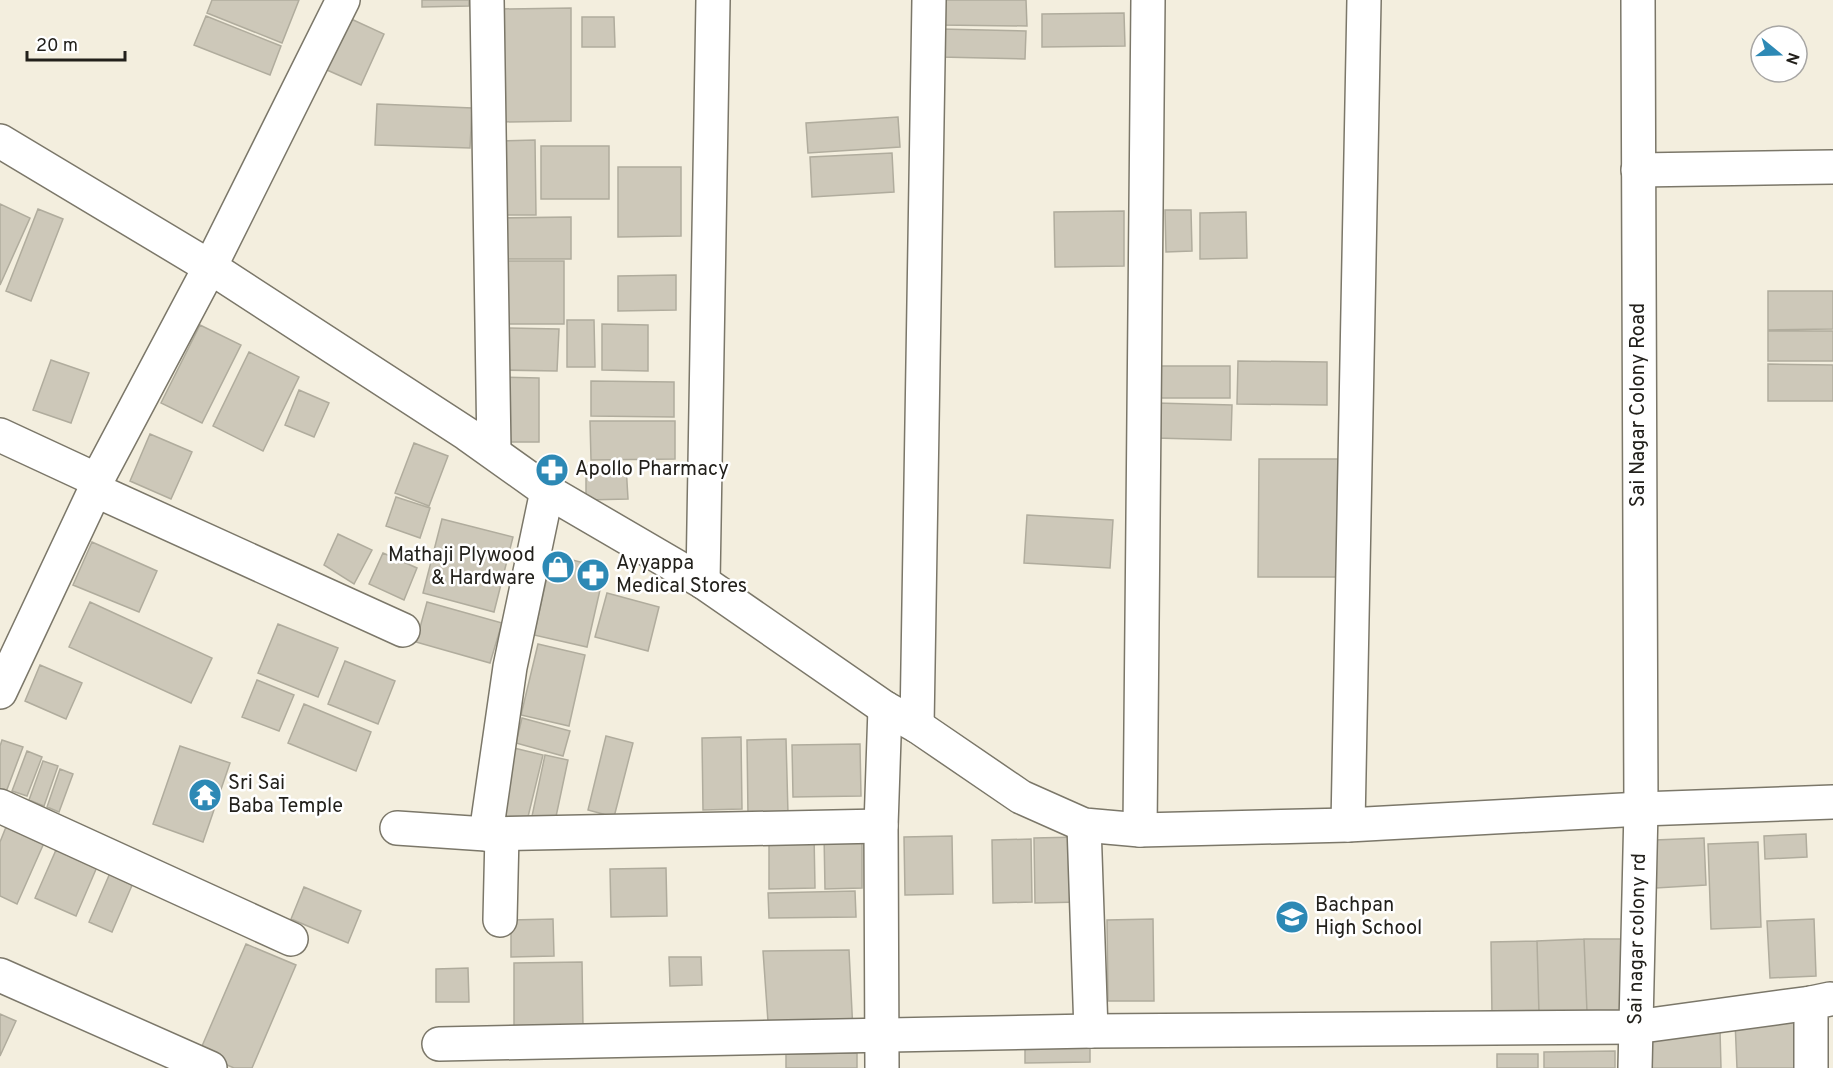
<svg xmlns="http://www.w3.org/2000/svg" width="1833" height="1068" viewBox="0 0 1833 1068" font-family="Overpass,sans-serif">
<rect width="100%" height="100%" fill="#f3eede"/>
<!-- building -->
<path fill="#cdc8b9" stroke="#b0ac9d" stroke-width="1.5" d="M 212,0 L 299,0 L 282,43 L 207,13 Z
M 422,0 L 469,0 L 469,6 L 422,7 Z
M 940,0 L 1026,0 L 1027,26 L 940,25 Z
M 571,8 L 571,121 L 501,122 L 501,9 Z
M 1124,13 L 1125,46 L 1042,47 L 1042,14 Z
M 206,16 L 281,46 L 270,75 L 194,45 Z
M 582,17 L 614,17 L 615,47 L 582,47 Z
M 349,18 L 384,34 L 361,85 L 327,70 Z
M 940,29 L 1026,31 L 1025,59 L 940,57 Z
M 377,104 L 472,108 L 470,148 L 375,145 Z
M 898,117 L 900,147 L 808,153 L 806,123 Z
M 535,140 L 536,215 L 499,215 L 498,141 Z
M 541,146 L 609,146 L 609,199 L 541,199 Z
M 892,153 L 894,192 L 812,197 L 810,157 Z
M 618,167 L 681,167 L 681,236 L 618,237 Z
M 0,204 L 30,218 L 0,285 Z
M 38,209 L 63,219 L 31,301 L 6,291 Z
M 1165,210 L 1191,210 L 1192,251 L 1166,252 Z
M 1124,211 L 1124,266 L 1055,267 L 1054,212 Z
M 1246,212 L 1247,258 L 1200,259 L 1200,213 Z
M 571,217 L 571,259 L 499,259 L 499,218 Z
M 500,261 L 564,261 L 564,324 L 500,324 Z
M 676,275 L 676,310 L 618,311 L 618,276 Z
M 1768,291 L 1833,291 L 1833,329 L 1768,330 Z
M 567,320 L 594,320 L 595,367 L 567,367 Z
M 602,324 L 648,325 L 648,371 L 602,370 Z
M 200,325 L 241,345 L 202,423 L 161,403 Z
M 502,328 L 559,329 L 557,371 L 501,370 Z
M 1768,331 L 1833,331 L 1833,361 L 1768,361 Z
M 249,352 L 299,377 L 263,451 L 213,426 Z
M 51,360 L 89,373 L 71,423 L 33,410 Z
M 1238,361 L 1327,362 L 1327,405 L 1237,404 Z
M 1768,364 L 1833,365 L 1833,401 L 1768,401 Z
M 1159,366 L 1230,366 L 1230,398 L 1159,398 Z
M 499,377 L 539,378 L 539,442 L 498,442 Z
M 591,381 L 674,382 L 674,417 L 591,416 Z
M 299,390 L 329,403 L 314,437 L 285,425 Z
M 1156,403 L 1232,405 L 1231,440 L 1155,438 Z
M 590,421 L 675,421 L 675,459 L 591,460 Z
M 150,434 L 192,452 L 171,499 L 130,481 Z
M 414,443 L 448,456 L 429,506 L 395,493 Z
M 1259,459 L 1341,459 L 1341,577 L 1258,577 Z
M 626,465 L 628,499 L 586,500 L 586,466 Z
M 396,497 L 430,508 L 420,538 L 386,526 Z
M 1027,515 L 1113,520 L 1110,568 L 1024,563 Z
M 442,519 L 513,537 L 494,612 L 423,593 Z
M 338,534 L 372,550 L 354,584 L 324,565 Z
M 92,542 L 157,571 L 139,612 L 73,585 Z
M 383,553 L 417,568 L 404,600 L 369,584 Z
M 552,555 L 605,568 L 587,647 L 534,635 Z
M 607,593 L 659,607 L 648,651 L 595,637 Z
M 90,602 L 212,658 L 191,703 L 69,647 Z
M 427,602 L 502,623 L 490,663 L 416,642 Z
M 278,624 L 338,648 L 318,697 L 258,673 Z
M 538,644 L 585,655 L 569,726 L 521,715 Z
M 345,661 L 395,681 L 378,724 L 328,704 Z
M 40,665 L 82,683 L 66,719 L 25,701 Z
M 257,680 L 294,695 L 279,731 L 242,717 Z
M 304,704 L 371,732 L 356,771 L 288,743 Z
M 522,718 L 570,731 L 563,756 L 516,743 Z
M 606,736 L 633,743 L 614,817 L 588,810 Z
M 741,737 L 742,809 L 703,810 L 702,738 Z
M 786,739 L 788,814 L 748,815 L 747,740 Z
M 2,740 L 23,747 L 6,792 L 0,790 L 0,746 Z
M 860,744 L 861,796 L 793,797 L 792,745 Z
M 180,746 L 230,763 L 203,842 L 153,824 Z
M 514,748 L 543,755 L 526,825 L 498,819 Z
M 27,751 L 42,757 L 27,796 L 12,791 Z
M 545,755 L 568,760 L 554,826 L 531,821 Z
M 43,761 L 58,766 L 44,806 L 29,800 Z
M 60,769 L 73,774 L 59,812 L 47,807 Z
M 6,827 L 44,843 L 17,904 L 0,896 L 0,842 Z
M 769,834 L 814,834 L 815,888 L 769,889 Z
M 824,834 L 862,834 L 862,888 L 825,889 Z
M 1806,834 L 1807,857 L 1765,859 L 1764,836 Z
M 952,836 L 953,894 L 905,895 L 904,837 Z
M 1079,837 L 1080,902 L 1035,903 L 1034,838 Z
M 1704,838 L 1706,885 L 1656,888 L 1655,840 Z
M 1031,839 L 1032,902 L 993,903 L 992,840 Z
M 1758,842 L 1761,927 L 1711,929 L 1708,844 Z
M 56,850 L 97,867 L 76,916 L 35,898 Z
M 666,868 L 667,916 L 611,917 L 610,869 Z
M 110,873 L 133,883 L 112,932 L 89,922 Z
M 304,887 L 361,911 L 348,943 L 291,919 Z
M 855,891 L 856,917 L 769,918 L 768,893 Z
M 553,919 L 554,956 L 511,957 L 511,920 Z
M 1153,919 L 1154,1001 L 1108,1001 L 1107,920 Z
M 1814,919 L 1816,976 L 1770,978 L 1767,921 Z
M 1584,939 L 1587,1012 L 1539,1013 L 1537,941 Z
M 1584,939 L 1626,939 L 1628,1011 L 1587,1012 Z
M 1537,941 L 1539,1013 L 1492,1015 L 1491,942 Z
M 246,944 L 296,965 L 252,1068 L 234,1068 L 199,1053 Z
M 849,950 L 853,1032 L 769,1036 L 763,951 Z
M 669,957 L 701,957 L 702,985 L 670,986 Z
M 582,962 L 583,1028 L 514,1030 L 514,963 Z
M 468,968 L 469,1002 L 436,1002 L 436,969 Z
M 0,1014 L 16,1021 L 0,1056 Z
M 1798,1018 L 1800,1068 L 1737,1068 L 1735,1021 Z
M 1720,1031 L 1721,1068 L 1649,1068 L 1647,1036 Z
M 1090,1040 L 1090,1062 L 1025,1063 L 1025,1041 Z
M 1615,1051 L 1615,1068 L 1544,1068 L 1544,1052 Z
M 857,1053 L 857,1068 L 786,1068 L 786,1054 Z
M 1497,1054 L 1538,1054 L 1538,1068 L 1497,1068 Z"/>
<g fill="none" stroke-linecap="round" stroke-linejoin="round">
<defs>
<g id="minor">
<path d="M 487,0 L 494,452"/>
<path d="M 0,141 L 210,267 L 467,434 L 547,491 L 703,582 L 885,708 L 917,726 L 1021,797 L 1084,825 L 1140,830 L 1348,825 L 1641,809 L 1833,802"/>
<path d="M 1638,170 L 1833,167"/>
<path d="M 0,435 L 97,480"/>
<path d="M 95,490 L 403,630"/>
<path d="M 547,491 L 510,667 L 486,834 L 881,826"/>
<path d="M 703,582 L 713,0"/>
<path d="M 0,692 L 95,490 L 97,480 L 210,267 L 343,0"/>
<path d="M 917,726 L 929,0"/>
<path d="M 0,806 L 291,939"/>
<path d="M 1084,825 L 1091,1031 L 1635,1027 L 1811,1003"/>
<path d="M 1348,825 L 1364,0"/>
<path d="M 397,828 L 486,834"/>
<path d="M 1140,830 L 1148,0"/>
<path d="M 500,920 L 502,834"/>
<path d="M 0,975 L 210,1068"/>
<path d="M 439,1044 L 1091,1031"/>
<path d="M 882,1068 L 881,826 L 885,708"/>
<path id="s1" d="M 1635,1068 L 1641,809 L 1638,0"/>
<path d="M 1811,1068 L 1811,1003 L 1830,999"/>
</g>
</defs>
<!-- minor casing -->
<use href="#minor" stroke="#7b7769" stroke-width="36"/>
<!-- minor -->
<use href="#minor" stroke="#fff" stroke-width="33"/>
</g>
<!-- icons -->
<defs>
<symbol id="pharmacy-disc" viewBox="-11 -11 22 22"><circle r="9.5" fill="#2d89b5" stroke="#fff"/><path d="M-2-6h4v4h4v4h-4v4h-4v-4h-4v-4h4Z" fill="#fff"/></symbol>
<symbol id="shop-disc" viewBox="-11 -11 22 22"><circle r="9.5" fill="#2d89b5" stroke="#fff"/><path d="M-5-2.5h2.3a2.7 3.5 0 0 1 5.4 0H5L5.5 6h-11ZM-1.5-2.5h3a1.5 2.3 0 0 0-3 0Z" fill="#fff"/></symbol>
<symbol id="temple-disc" viewBox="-11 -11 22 22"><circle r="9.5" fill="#2d89b5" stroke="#fff"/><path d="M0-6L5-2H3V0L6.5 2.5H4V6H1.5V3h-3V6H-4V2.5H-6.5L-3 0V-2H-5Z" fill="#fff"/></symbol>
<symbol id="school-disc" viewBox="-11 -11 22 22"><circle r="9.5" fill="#2d89b5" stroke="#fff"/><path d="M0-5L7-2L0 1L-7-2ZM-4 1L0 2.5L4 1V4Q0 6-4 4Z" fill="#fff"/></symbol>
</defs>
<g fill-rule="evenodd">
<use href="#pharmacy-disc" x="533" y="451" width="38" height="38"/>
<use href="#shop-disc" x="539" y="548" width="38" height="38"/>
<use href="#pharmacy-disc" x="574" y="556" width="38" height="38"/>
<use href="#temple-disc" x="186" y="776" width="38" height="38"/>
<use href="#school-disc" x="1273" y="898" width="38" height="38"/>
</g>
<g text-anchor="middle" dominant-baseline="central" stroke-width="5" stroke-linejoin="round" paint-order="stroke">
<!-- street labels -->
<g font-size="20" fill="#22201b" stroke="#fff">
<text transform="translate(1639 405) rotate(-90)">Sai Nagar Colony Road</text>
<text stroke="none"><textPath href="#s1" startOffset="129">Sai nagar colony rd</textPath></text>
</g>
<!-- poi labels -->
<g font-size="20" fill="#22201b" stroke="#fff" text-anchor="start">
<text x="575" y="470">Apollo Pharmacy</text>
<text x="535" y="556" text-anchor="end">Mathaji Plywood<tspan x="535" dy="23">&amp; Hardware</tspan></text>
<text x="616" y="564">Ayyappa<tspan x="616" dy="23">Medical Stores</tspan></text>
<text x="228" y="784">Sri Sai<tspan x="228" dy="23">Baba Temple</tspan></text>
<text x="1315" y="906">Bachpan<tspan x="1315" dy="23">High School</tspan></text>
</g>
</g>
<!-- north arrow -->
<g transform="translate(1779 54) rotate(109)"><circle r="28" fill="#ffffff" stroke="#a7a6a4" stroke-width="1.5"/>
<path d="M0-4.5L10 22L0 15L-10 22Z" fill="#2d89b5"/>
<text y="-9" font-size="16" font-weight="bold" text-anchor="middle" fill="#22201b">N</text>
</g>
<!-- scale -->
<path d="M27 51v9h98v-9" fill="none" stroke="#22201b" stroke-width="3"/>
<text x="36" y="51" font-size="18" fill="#22201b" stroke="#ffffff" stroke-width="4.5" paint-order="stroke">20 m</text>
</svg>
